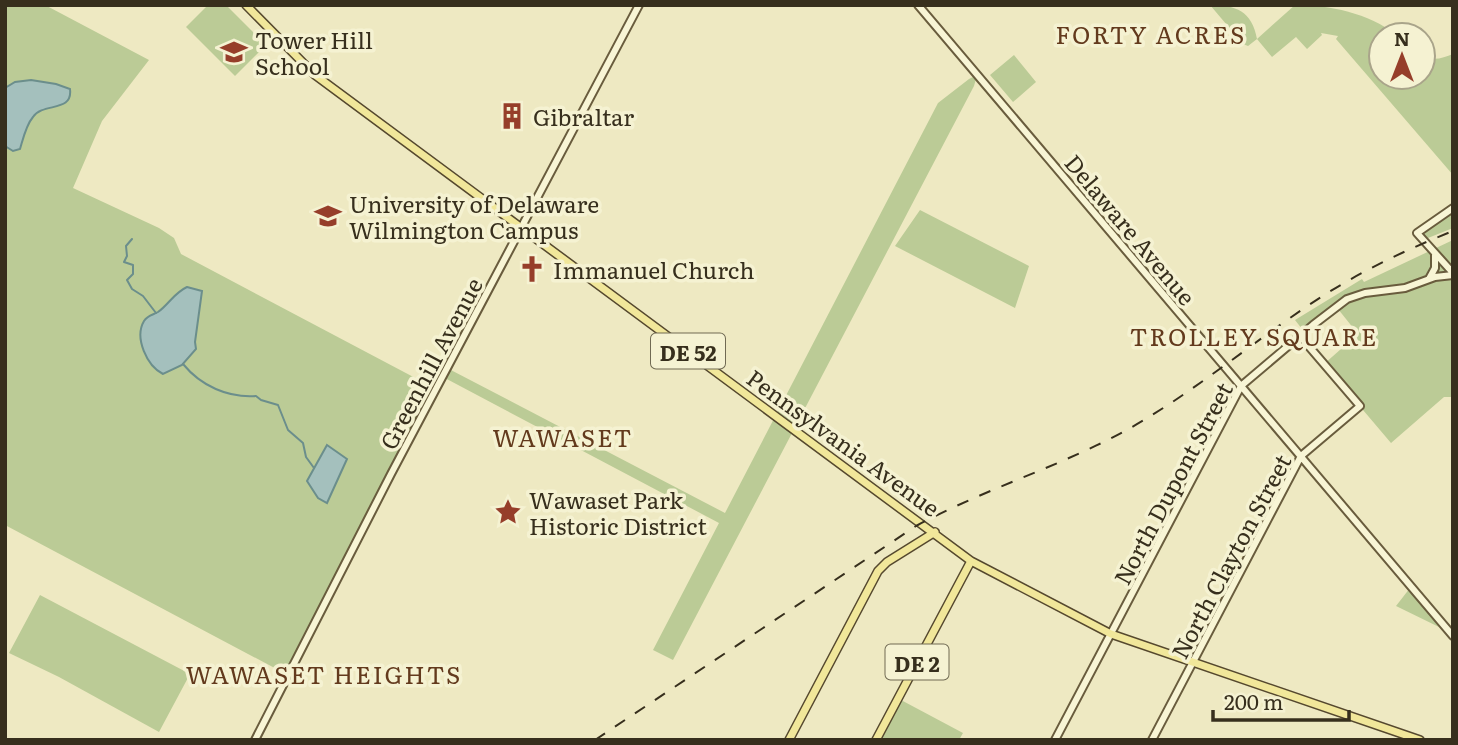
<svg xmlns="http://www.w3.org/2000/svg" width="1458" height="745" viewBox="0 0 1458 745" font-family="Literata,serif">
<rect width="100%" height="100%" fill="#eee9c2"/>
<!-- green -->
<path fill="#bbcb96" d="M 5,5 L 45,5 L 149,60 L 102,121 L 73,188 L 159,228 L 174,238 L 181,254 L 438,390 L 284,673 L 5,525 Z
M 208,5 L 226,5 L 266,45 L 235,76 L 186,27 Z
M 1210,5 C 1236,5 1252,11 1257,39 L 1295,5 C 1330,5 1368,13 1397,35 L 1381,35 L 1381,77 L 1423,77 L 1423,55 C 1432,62 1443,58 1453,54 L 1453,175 L 1336,39 L 1338,36 L 1321,33 L 1322,35 L 1307,49 L 1296,37 L 1272,57 L 1257,39 L 1248,46 L 1243,44 Z
M 1014,55 L 1036,82 L 1013,102 L 990,75 Z
M 977,75 L 974,86 L 673,660 L 653,650 L 719,523 L 443,377 L 447,368 L 725,513 L 938,103 L 969,79 Z
M 1453,208 L 1453,228 L 1423,240 L 1417,233 Z
M 920,210 L 1029,266 L 1015,308 L 895,246 Z
M 1453,240 L 1453,397 L 1444,397 L 1391,443 L 1324,364 L 1358,334 L 1334,304 L 1302,329 L 1295,320 L 1362,279 L 1364,282 Z
M 1410,588 L 1439,627 L 1396,606 Z
M 40,595 L 190,674 L 159,732 L 59,677 L 9,653 Z
M 901,700 L 963,733 L 959,740 L 880,740 Z"/>
<!-- water -->
<path fill="#a4c0bd" stroke="#6b8e8c" stroke-width="2" d="M 31,80 L 56,84 L 70,89 C 73,113 43,102 33,117 C 26,125 23,139 20,149 L 13,151 L 5,146 L 5,88 L 15,82 Z
M 187,287 L 202,291 L 195,342 L 196,349 L 182,365 L 163,374 C 147,366 134,338 144,321 C 148,315 153,315 158,312 C 169,304 174,293 187,287 Z
M 327,445 L 347,459 L 327,503 L 318,498 L 307,481 Z"/>
<g fill="none" stroke-linecap="round" stroke-linejoin="round">
<!-- stream -->
<path stroke="#6b8e8c" stroke-width="2" d="M 132,239 L 126,246 L 127,256 L 124,262 L 133,265 L 133,274 L 127,280 L 132,289 L 143,296 L 156,313
M 183,364 C 201,386 228,398 256,396 L 261,400 L 278,405 L 288,430 L 303,443 L 306,457 L 314,468"/>
<defs>
<path id="secondary" d="M 918,5 L 1453,636
M 1453,208 L 1417,233 L 1453,273
M 1429,279 L 1435,268 L 1435,255
M 255,740 L 391,474 L 639,5
M 1055,740 L 1241,386 L 1313,325 L 1347,299 L 1365,293 L 1405,288 L 1435,277 L 1453,275
M 1152,740 L 1301,456 L 1360,406 L 1300,336"/>
<path id="primary" d="M 246,5 L 315,75 L 971,561 L 1111,634 L 1420,740
M 789,740 L 878,571 L 887,562 L 935,532
M 876,740 L 971,561"/>
</defs>
<!-- secondary casing -->
<use href="#secondary" stroke="#695c3d" stroke-width="10"/>
<!-- primary casing -->
<use href="#primary" stroke="#55482e" stroke-width="10"/>
<!-- secondary -->
<use href="#secondary" stroke="#f8f5d5" stroke-width="6"/>
<!-- primary -->
<use href="#primary" stroke="#f1e79a" stroke-width="7"/>
<!-- rail -->
<path stroke="#372f1d" stroke-width="2" stroke-dasharray="12 12" stroke-linecap="butt" d="M 595,740 L 916,526 C 986,488 1063,466 1132,427 C 1202,387 1262,334 1329,292 C 1368,268 1410,248 1453,231"/>
</g>
<!-- icons -->
<defs>
<symbol id="school-bare" viewBox="-9 -9 18 18"><path d="M0-5L7-2L0 1L-7-2ZM-4 1L0 2.5L4 1V4Q0 6-4 4Z" fill="#963e2a" stroke="#f5f2d2" stroke-width="2.5" paint-order="stroke"/></symbol>
<symbol id="building-bare" viewBox="-9 -9 18 18"><path d="M-4-6H4V6H1V3H-1V6H-4ZM-2.5-4.3h1.7v1.8h-1.7ZM.8-4.3h1.7v1.8H.8ZM-2.5-1h1.7V.8h-1.7ZM.8-1h1.7V.8H.8Z" fill="#963e2a" stroke="#f5f2d2" stroke-width="2.5" paint-order="stroke"/></symbol>
<symbol id="university-bare" viewBox="-9 -9 18 18"><path d="M0-5L7-2L0 1L-7-2ZM-4 1L0 2.5L4 1V4Q0 6-4 4Z" fill="#963e2a" stroke="#f5f2d2" stroke-width="2.5" paint-order="stroke"/></symbol>
<symbol id="church-bare" viewBox="-9 -9 18 18"><path d="M-1.2-6h2.4v3.5h3.3v2.4h-3.3V6h-2.4V-.1h-3.3v-2.4h3.3Z" fill="#963e2a" stroke="#f5f2d2" stroke-width="2.5" paint-order="stroke"/></symbol>
<symbol id="sight-bare" viewBox="-9 -9 18 18"><path d="M0-6L1.8-2.2L6-1.7L2.9 1.2L3.7 5.4L0 3.3L-3.7 5.4L-2.9 1.2L-6-1.7L-1.8-2.2Z" fill="#963e2a" stroke="#f5f2d2" stroke-width="2.5" paint-order="stroke"/></symbol>
</defs>
<g fill-rule="evenodd">
<use href="#school-bare" x="215" y="33" width="38" height="38"/>
<use href="#building-bare" x="493" y="97" width="38" height="38"/>
<use href="#university-bare" x="309" y="197" width="38" height="38"/>
<use href="#church-bare" x="513" y="250" width="38" height="38"/>
<use href="#sight-bare" x="489" y="493" width="38" height="38"/>
</g>
<g text-anchor="middle" dominant-baseline="central" stroke-width="7" stroke-linejoin="round" paint-order="stroke">
<!-- shield labels -->
<g fill="#f5f2d2" stroke="#706a53" stroke-width="2">
<rect x="651" y="333.5" width="74" height="35" rx="5"/>
<rect x="885.5" y="644.5" width="63" height="35" rx="5"/>
</g>
<g font-size="21" font-weight="bold" fill="#372f1d">
<text x="688" y="351">DE 52</text>
<text x="917" y="662">DE 2</text>
</g>
<!-- poi labels -->
<g font-size="23" fill="#372f1d" stroke="#f5f2d2" text-anchor="start">
<text x="255" y="39">Tower Hill<tspan x="255" dy="26">School</tspan></text>
<text x="533" y="116">Gibraltar</text>
<text x="349" y="203">University of Delaware<tspan x="349" dy="26">Wilmington Campus</tspan></text>
<text x="553" y="269">Immanuel Church</text>
<text x="529" y="499">Wawaset Park<tspan x="529" dy="26">Historic District</tspan></text>
</g>
<!-- street labels -->
<g font-size="23" fill="#372f1d" stroke="#f5f2d2">
<text transform="translate(1131 229) rotate(50)">Delaware Avenue</text>
<text transform="translate(430 363) rotate(-62)">Greenhill Avenue</text>
<text transform="translate(844 442) rotate(36)">Pennsylvania Avenue</text>
<text transform="translate(1172 483) rotate(-62)">North Dupont Street</text>
<text transform="translate(1230 556) rotate(-62)">North Clayton Street</text>
</g>
<!-- neighbourhood labels -->
<g font-size="24" letter-spacing="2" fill="#633a1d" stroke="#f5f2d2">
<text x="1151" y="33">FORTY ACRES</text>
<text x="1254" y="335">TROLLEY SQUARE</text>
<text x="563" y="436">WAWASET</text>
<text x="324" y="673">WAWASET HEIGHTS</text>
</g>
</g>
<!-- border -->
<rect width="1458" height="745" fill="none" stroke="#372f1d" stroke-width="14"/>
<!-- north arrow -->
<g transform="translate(1402 56)"><circle r="33" fill="#f5f2d2" stroke="#a9a48a" stroke-width="2"/>
<path d="M0-5L12 26L0 18L-12 26Z" fill="#963e2a"/>
<text y="-10" font-size="19" font-weight="bold" text-anchor="middle" fill="#372f1d">N</text>
</g>
<!-- scale -->
<path d="M1213 710v10h136v-10" fill="none" stroke="#372f1d" stroke-width="3.5"/>
<text x="1224" y="710" font-size="21" fill="#372f1d" stroke="#f5f2d2" stroke-width="5" paint-order="stroke">200 m</text>
</svg>
